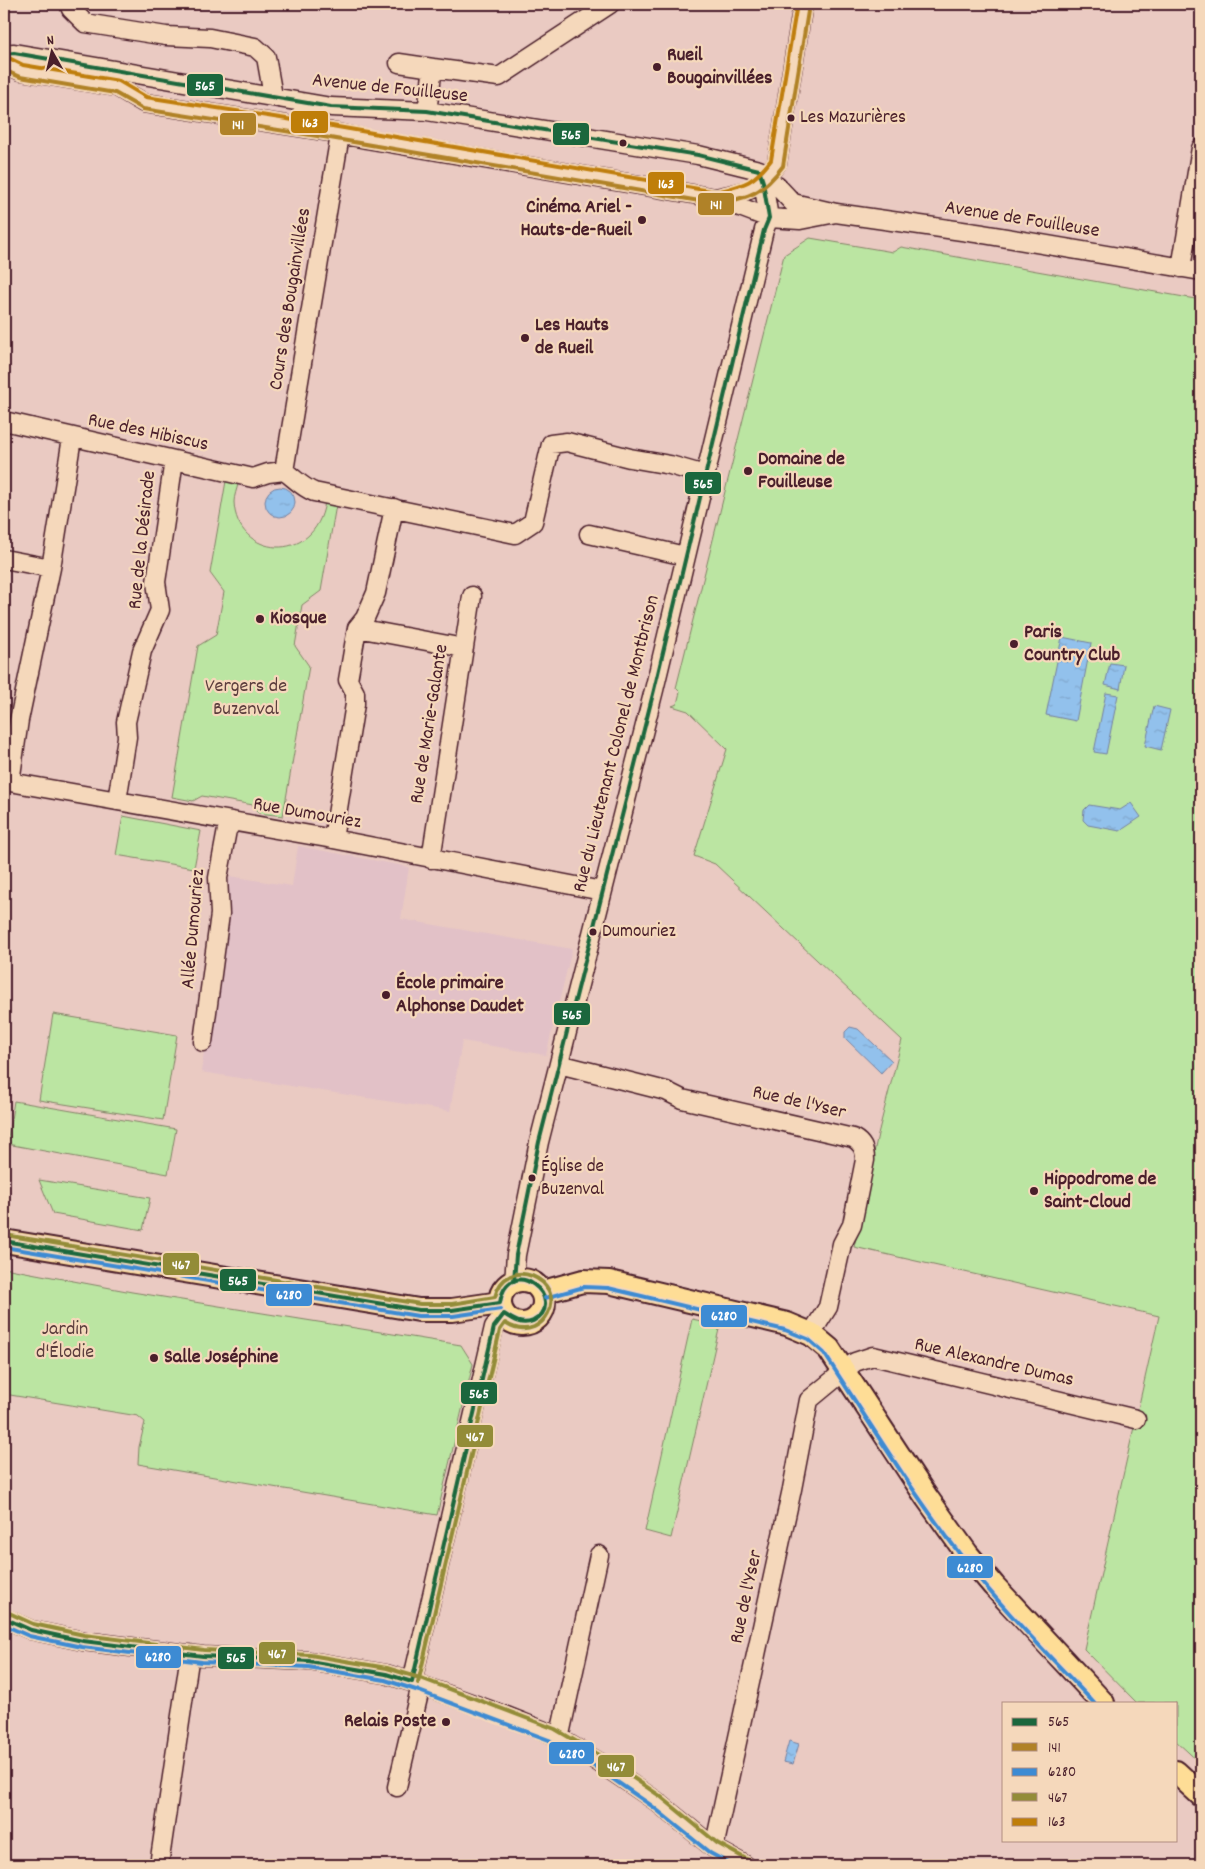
<svg xmlns="http://www.w3.org/2000/svg" width="1205" height="1869" viewBox="0 0 1205 1869" font-family="Dekko,sans-serif">
<defs>
<pattern id="water-ripples" width="26" height="14" patternUnits="userSpaceOnUse" patternTransform="scale(1.25)"><rect width="26" height="14" fill="#92c1ec"/><path d="M2 4q2-2 4 0t4 0M15 11q2-2 4 0t4 0" fill="none" stroke="#7fa5cb"/></pattern>
</defs>
<rect width="100%" height="100%" fill="#eacac2"/>
<filter id="ink" filterUnits="userSpaceOnUse"><feTurbulence type="fractalNoise" baseFrequency=".02" numOctaves="2"/><feDisplacementMap in="SourceGraphic" scale="10" xChannelSelector="R" yChannelSelector="G"/><feConvolveMatrix kernelMatrix="1 2 1 2 8 2 1 2 1" color-interpolation-filters="sRGB"/></filter>
<g filter="url(#ink)">
<!-- built -->
<path fill="#e2c1c7" d="M 298,846 L 409,867 L 401,919 L 572,949 L 546,1055 L 462,1041 L 450,1111 L 201,1072 L 230,876 L 292,886 Z"/>
<!-- green -->
<path fill="#bbe5a2" stroke="#828266" d="M 810,238 L 893,252 L 901,247 L 1201,300 L 1201,1764 L 1176,1741 L 1176,1703 L 1137,1703 L 1084,1649 L 1159,1316 L 854,1247 L 878,1134 L 902,1040 L 715,864 L 694,856 L 727,749 L 688,711 L 672,706 L 677,704 L 680,692 L 676,688 L 784,255 Z
M 226,481 L 238,484 C 237,489 234,496 234,502 C 236,558 315,566 325,502 L 336,505 L 321,591 L 302,605 L 295,646 L 309,666 L 283,816 L 258,813 L 253,805 L 202,796 L 193,801 L 172,797 L 198,646 L 216,635 L 224,592 L 210,573 Z
M 123,816 L 201,831 L 194,868 L 116,855 Z
M 53,1014 L 177,1035 L 163,1120 L 39,1100 Z
M 14,1101 L 176,1129 L 168,1174 L 7,1144 Z
M 39,1180 L 150,1198 L 143,1230 L 53,1214 Z
M 4,1268 L 132,1292 L 461,1345 L 473,1364 L 437,1515 L 138,1464 L 139,1447 L 145,1422 L 138,1416 L 4,1394 Z
M 692,1319 L 720,1325 L 671,1538 L 645,1531 Z"/>
<!-- water -->
<path fill="url(#water-ripples)" stroke="#75809f" d="M265 502a15 15 0 1 1 30 0a15 15 0 1 1-30 0Z
M 1062,637 L 1091,643 L 1076,721 L 1046,715 Z
M 1110,663 L 1124,665 L 1120,689 L 1105,685 Z
M 1106,693 L 1118,695 L 1106,754 L 1094,752 Z
M 1154,706 L 1170,710 L 1161,750 L 1145,746 Z
M 1131,803 L 1141,817 L 1120,831 L 1088,825 L 1083,820 L 1084,810 L 1089,805 L 1120,810 Z
M 850,1027 L 858,1029 L 892,1061 L 881,1073 L 845,1038 L 845,1032 Z
M 789,1741 L 799,1744 L 793,1764 L 783,1762 Z"/>
<g fill="none" stroke-linecap="round" stroke-linejoin="round">
<defs>
<path id="minor" d="M 69,4 L 71,9 L 85,23 L 166,36 L 210,38 L 255,47 L 266,57 L 273,96
M 4,54 L 14,53 L 331,107 L 427,111 L 698,155 L 759,170 L 763,182 L 769,218
M 4,63 L 21,71 L 117,87 L 144,103 L 331,132 L 366,139 L 716,198 L 769,218 L 800,220 L 836,213
M 399,63 L 433,68
M 427,111 L 433,68 L 499,77 L 610,4
M 763,182 L 777,186 L 793,203 L 836,213 L 983,234 L 1201,271
M 716,198 C 751,190 755,193 777,163 L 803,4
M 1181,268 L 1201,148
M 4,421 L 253,478 L 268,473 L 284,471
M 284,471 C 296,479 300,486 314,492 L 515,534 L 533,522 L 551,444 L 567,442 L 630,458 L 670,465 L 705,475
M 284,471 L 340,135
M 589,534 L 685,556
M 4,559 L 51,568
M 357,628 L 464,648
M 4,781 L 333,839 L 602,891
M 10,782 L 19,720 L 51,568 L 72,438
M 117,801 L 127,737 L 126,722 L 142,651 L 160,610 L 156,582 L 174,460
M 333,839 L 355,704 L 355,693 L 348,680 L 357,628 L 365,618 L 376,593 L 394,508
M 431,859 L 472,596
M 203,1042 L 220,914 L 218,878 L 227,830 L 233,822
M 559,1064 L 666,1091 L 682,1099 L 853,1138 C 862,1143 865,1149 865,1160 L 852,1225 L 842,1244 L 828,1307 L 811,1334
M 514,1281 L 516,1255 L 539,1142 L 654,690 L 764,230 L 769,218
M 4,1618 L 31,1630 L 83,1641 L 203,1656 L 309,1661 L 386,1674 L 421,1685 L 504,1715 L 552,1734 L 597,1761 L 656,1801 L 714,1848 L 745,1865
M 412,1682 L 494,1327 L 504,1314
M 559,1739 L 599,1555
M 397,1787 L 421,1685
M 714,1848 L 792,1489 L 809,1400 L 855,1362 L 873,1356 L 1136,1419
M 159,1865 L 190,1654"/>
<path id="major" d="M 4,1241 L 419,1310 L 452,1310 L 500,1303
M500 1302a22 22 0 1 1 44 0a22 22 0 1 1-44 0Z
M 543,1292 L 583,1281 L 609,1282 L 787,1324 L 811,1334 L 829,1349 L 927,1498 L 967,1554 L 994,1586 L 1103,1703
M 1176,1772 L 1201,1795"/>
</defs>
<!-- minor casing -->
<use href="#minor" stroke="#4a1f2b" stroke-width="21"/>
<!-- major casing -->
<use href="#major" stroke="#4a1f2b" stroke-width="26"/>
<!-- minor -->
<use href="#minor" stroke="#f5d8bb" stroke-width="18"/>
<!-- major -->
<use href="#major" stroke="#fedd96" stroke-width="22"/>
<defs>
<path id="bus-1" d="M 4,54 L 14,53 L 331,107 L 427,111 L 698,155 L 759,170 L 763,182 L 769,218
M 4,1241 L 419,1310 L 452,1310 L 500,1303 C 508,1250 571,1301 533,1321 C 522,1326 513,1320 504,1314 L 494,1327 L 412,1682 L 386,1674 L 309,1661 L 203,1656 L 83,1641 L 31,1630 L 4,1618
M 514,1281 L 516,1255 L 539,1142 L 654,690 L 764,230 L 769,218"/>
<path id="bus-2" d="M 4,70 L 20,77 L 115,93 L 143,109 L 330,138 L 717,204 C 750,197 762,194 783,166 L 809,5"/>
<path id="bus-3" d="M 4,1247 L 418,1316 L 453,1316 L 501,1309
M 545,1298 L 584,1287 L 608,1288 L 785,1330 L 808,1339 L 824,1353 C 869,1422 912,1492 962,1557 C 1001,1608 1050,1656 1094,1703
M 4,1625 L 29,1636 L 82,1647 L 202,1662 L 308,1667 L 385,1680 L 419,1691 L 549,1740 L 594,1766 L 652,1806 L 710,1853 L 732,1865"/>
<path id="bus-4" d="M 5,1235 L 420,1304 L 452,1304 L 495,1297 C 506,1252 566,1281 548,1313 C 545,1319 540,1324 534,1327 C 524,1331 514,1329 505,1323 L 500,1330 L 418,1683
M 7,1612 L 33,1624 L 84,1635 L 204,1650 L 310,1655 L 387,1668 L 423,1679 L 555,1729 L 601,1756 L 660,1796 L 717,1843 L 748,1860"/>
<path id="bus-5" d="M 7,57 L 23,65 L 119,81 L 146,97 L 332,126 L 716,192 C 744,185 753,184 771,160 L 797,4"/>
</defs>
<!-- bus-1 casing -->
<use href="#bus-1" stroke="#f5d8bb" stroke-width="8"/>
<!-- bus-2 casing -->
<use href="#bus-2" stroke="#f5d8bb" stroke-width="8"/>
<!-- bus-3 casing -->
<use href="#bus-3" stroke="#f5d8bb" stroke-width="8"/>
<!-- bus-4 casing -->
<use href="#bus-4" stroke="#f5d8bb" stroke-width="8"/>
<!-- bus-5 casing -->
<use href="#bus-5" stroke="#f5d8bb" stroke-width="8"/>
<!-- bus-1 -->
<use href="#bus-1" stroke="#1b673d" stroke-width="4"/>
<!-- bus-2 -->
<use href="#bus-2" stroke="#b08228" stroke-width="4"/>
<!-- bus-3 -->
<use href="#bus-3" stroke="#3d8bd3" stroke-width="4"/>
<!-- bus-4 -->
<use href="#bus-4" stroke="#938c38" stroke-width="4"/>
<!-- bus-5 -->
<use href="#bus-5" stroke="#bf7e09" stroke-width="4"/>
</g>
</g>
<!-- markers -->
<g fill="#4a1f2b" stroke="#f5d8bb" stroke-width="2">
<circle cx="657" cy="67" r="5"/>
<circle cx="791" cy="118" r="4.5"/>
<circle cx="623" cy="143" r="4.5"/>
<circle cx="642" cy="220" r="5"/>
<circle cx="525" cy="338" r="5"/>
<circle cx="748" cy="471" r="5"/>
<circle cx="260" cy="619" r="5"/>
<circle cx="1014" cy="644" r="5"/>
<circle cx="593" cy="932" r="4.5"/>
<circle cx="386" cy="995" r="5"/>
<circle cx="532" cy="1178" r="4.5"/>
<circle cx="1034" cy="1191" r="5"/>
<circle cx="154" cy="1358" r="5"/>
<circle cx="446" cy="1722" r="5"/>
</g>
<g text-anchor="middle" dominant-baseline="central" stroke-width="4.5" stroke-linejoin="round" paint-order="stroke">
<!-- bus labels -->
<g font-size="19" fill="#4a1f2b" stroke="#f5d8bb" text-anchor="start">
<text x="800" y="118">Les Mazurières</text>
<text x="602" y="932">Dumouriez</text>
<text x="541" y="1167">Église de<tspan x="541" dy="23">Buzenval</tspan></text>
</g>
<!-- poi labels -->
<g font-size="20" font-weight="bold" fill="#4a1f2b" stroke="#f5d8bb" text-anchor="start">
<text x="667" y="56">Rueil<tspan x="667" dy="23">Bougainvillées</tspan></text>
<text x="632" y="208" text-anchor="end">Cinéma Ariel -<tspan x="632" dy="23">Hauts-de-Rueil</tspan></text>
<text x="535" y="326">Les Hauts<tspan x="535" dy="23">de Rueil</tspan></text>
<text x="758" y="460">Domaine de<tspan x="758" dy="23">Fouilleuse</tspan></text>
<text x="270" y="619">Kiosque</text>
<text x="1024" y="633">Paris<tspan x="1024" dy="23">Country Club</tspan></text>
<text x="396" y="984">École primaire<tspan x="396" dy="23">Alphonse Daudet</tspan></text>
<text x="1044" y="1180">Hippodrome de<tspan x="1044" dy="23">Saint-Cloud</tspan></text>
<text x="164" y="1358">Salle Joséphine</text>
<text x="436" y="1722" text-anchor="end">Relais Poste</text>
</g>
<!-- street labels -->
<g font-size="20" fill="#4a1f2b" stroke="#f5d8bb">
<text transform="translate(390 89) rotate(6)">Avenue de Fouilleuse</text>
<text transform="translate(1022 220) rotate(9)">Avenue de Fouilleuse</text>
<text transform="translate(291 299) rotate(-81)">Cours des Bougainvillées</text>
<text transform="translate(148 433) rotate(12)">Rue des Hibiscus</text>
<text transform="translate(143 540) rotate(-84)">Rue de la Désirade</text>
<text transform="translate(430 724) rotate(-81)">Rue de Marie-Galante</text>
<text transform="translate(617 744) rotate(-76)">Rue du Lieutenant Colonel de Montbrison</text>
<text transform="translate(307 814) rotate(10)">Rue Dumouriez</text>
<text transform="translate(194 929) rotate(-85)">Allée Dumouriez</text>
<text transform="translate(799 1103) rotate(13)">Rue de l'Yser</text>
<text transform="translate(994 1363) rotate(13)">Rue Alexandre Dumas</text>
<text transform="translate(747 1597) rotate(-78)">Rue de l'Yser</text>
</g>
<!-- park labels -->
<g font-size="20" fill="#5b3d3d" stroke="#f5d8bb">
<text x="246" y="687">Vergers de<tspan x="246" dy="23">Buzenval</tspan></text>
<text x="65" y="1330">Jardin<tspan x="65" dy="23">d'Élodie</tspan></text>
</g>
</g>
<g stroke="#f5d8bb" stroke-width="2">
<rect x="186" y="73" width="38" height="24" rx="5" fill="#1b673d"/>
<rect x="290" y="110" width="39" height="24" rx="5" fill="#bf7e09"/>
<rect x="219" y="112" width="38" height="24" rx="5" fill="#b08228"/>
<rect x="552" y="122" width="38" height="24" rx="5" fill="#1b673d"/>
<rect x="647" y="171" width="38" height="24" rx="5" fill="#bf7e09"/>
<rect x="697" y="192" width="38" height="24" rx="5" fill="#b08228"/>
<rect x="684" y="471" width="38" height="24" rx="5" fill="#1b673d"/>
<rect x="553" y="1002" width="38" height="24" rx="5" fill="#1b673d"/>
<rect x="162" y="1252" width="38" height="24" rx="5" fill="#938c38"/>
<rect x="219" y="1268" width="38" height="24" rx="5" fill="#1b673d"/>
<rect x="265" y="1283" width="48" height="24" rx="5" fill="#3d8bd3"/>
<rect x="700" y="1304" width="48" height="24" rx="5" fill="#3d8bd3"/>
<rect x="460" y="1381" width="38" height="24" rx="5" fill="#1b673d"/>
<rect x="456" y="1424" width="38" height="24" rx="5" fill="#938c38"/>
<rect x="946" y="1555" width="48" height="24" rx="5" fill="#3d8bd3"/>
<rect x="258" y="1641" width="38" height="24" rx="5" fill="#938c38"/>
<rect x="135" y="1645" width="47" height="24" rx="5" fill="#3d8bd3"/>
<rect x="217" y="1646" width="38" height="24" rx="5" fill="#1b673d"/>
<rect x="548" y="1741" width="47" height="24" rx="5" fill="#3d8bd3"/>
<rect x="597" y="1754" width="38" height="24" rx="5" fill="#938c38"/>
</g>
<g font-size="14" text-anchor="middle" font-weight="bold" fill="#fff">
<text x="205" y="90">565</text>
<text x="310" y="127">163</text>
<text x="238" y="129">141</text>
<text x="571" y="139">565</text>
<text x="666" y="188">163</text>
<text x="716" y="209">141</text>
<text x="703" y="488">565</text>
<text x="572" y="1019">565</text>
<text x="181" y="1269">467</text>
<text x="238" y="1285">565</text>
<text x="289" y="1299">6280</text>
<text x="724" y="1320">6280</text>
<text x="479" y="1398">565</text>
<text x="475" y="1441">467</text>
<text x="970" y="1572">6280</text>
<text x="277" y="1658">467</text>
<text x="158" y="1661">6280</text>
<text x="236" y="1662">565</text>
<text x="572" y="1758">6280</text>
<text x="616" y="1771">467</text>
</g>
<!-- margin -->
<rect width="1205" height="1869" fill="none" stroke="#f5d8bb" stroke-width="20"/>
<rect x="10" y="10" width="1185" height="1849" fill="none" stroke="#4a1f2b" stroke-width="2" filter="url(#ink)"/>
<!-- legend -->
<rect x="1002" y="1702" width="175" height="140" fill="#f5d8bb" stroke="#b18e81"/>
<rect x="1012" y="1718" width="25" height="8" fill="#1b673d" stroke="#b18e81"/>
<text x="1048" y="1726" font-size="15" fill="#4a1f2b">565</text>
<rect x="1012" y="1743" width="25" height="8" fill="#b08228" stroke="#b18e81"/>
<text x="1048" y="1752" font-size="15" fill="#4a1f2b">141</text>
<rect x="1012" y="1768" width="25" height="8" fill="#3d8bd3" stroke="#b18e81"/>
<text x="1048" y="1776" font-size="15" fill="#4a1f2b">6280</text>
<rect x="1012" y="1793" width="25" height="8" fill="#938c38" stroke="#b18e81"/>
<text x="1048" y="1802" font-size="15" fill="#4a1f2b">467</text>
<rect x="1012" y="1818" width="25" height="8" fill="#bf7e09" stroke="#b18e81"/>
<text x="1048" y="1826" font-size="15" fill="#4a1f2b">163</text>
<!-- north arrow -->
<g transform="translate(52 52) rotate(352)" stroke="#f5d8bb" stroke-width="4" paint-order="stroke">
<path d="M0-4L9 19L0 12L-9 19Z" fill="#4a1f2b"/>
<text y="-8" font-size="14" font-weight="bold" text-anchor="middle" fill="#4a1f2b">N</text>
</g>
</svg>
